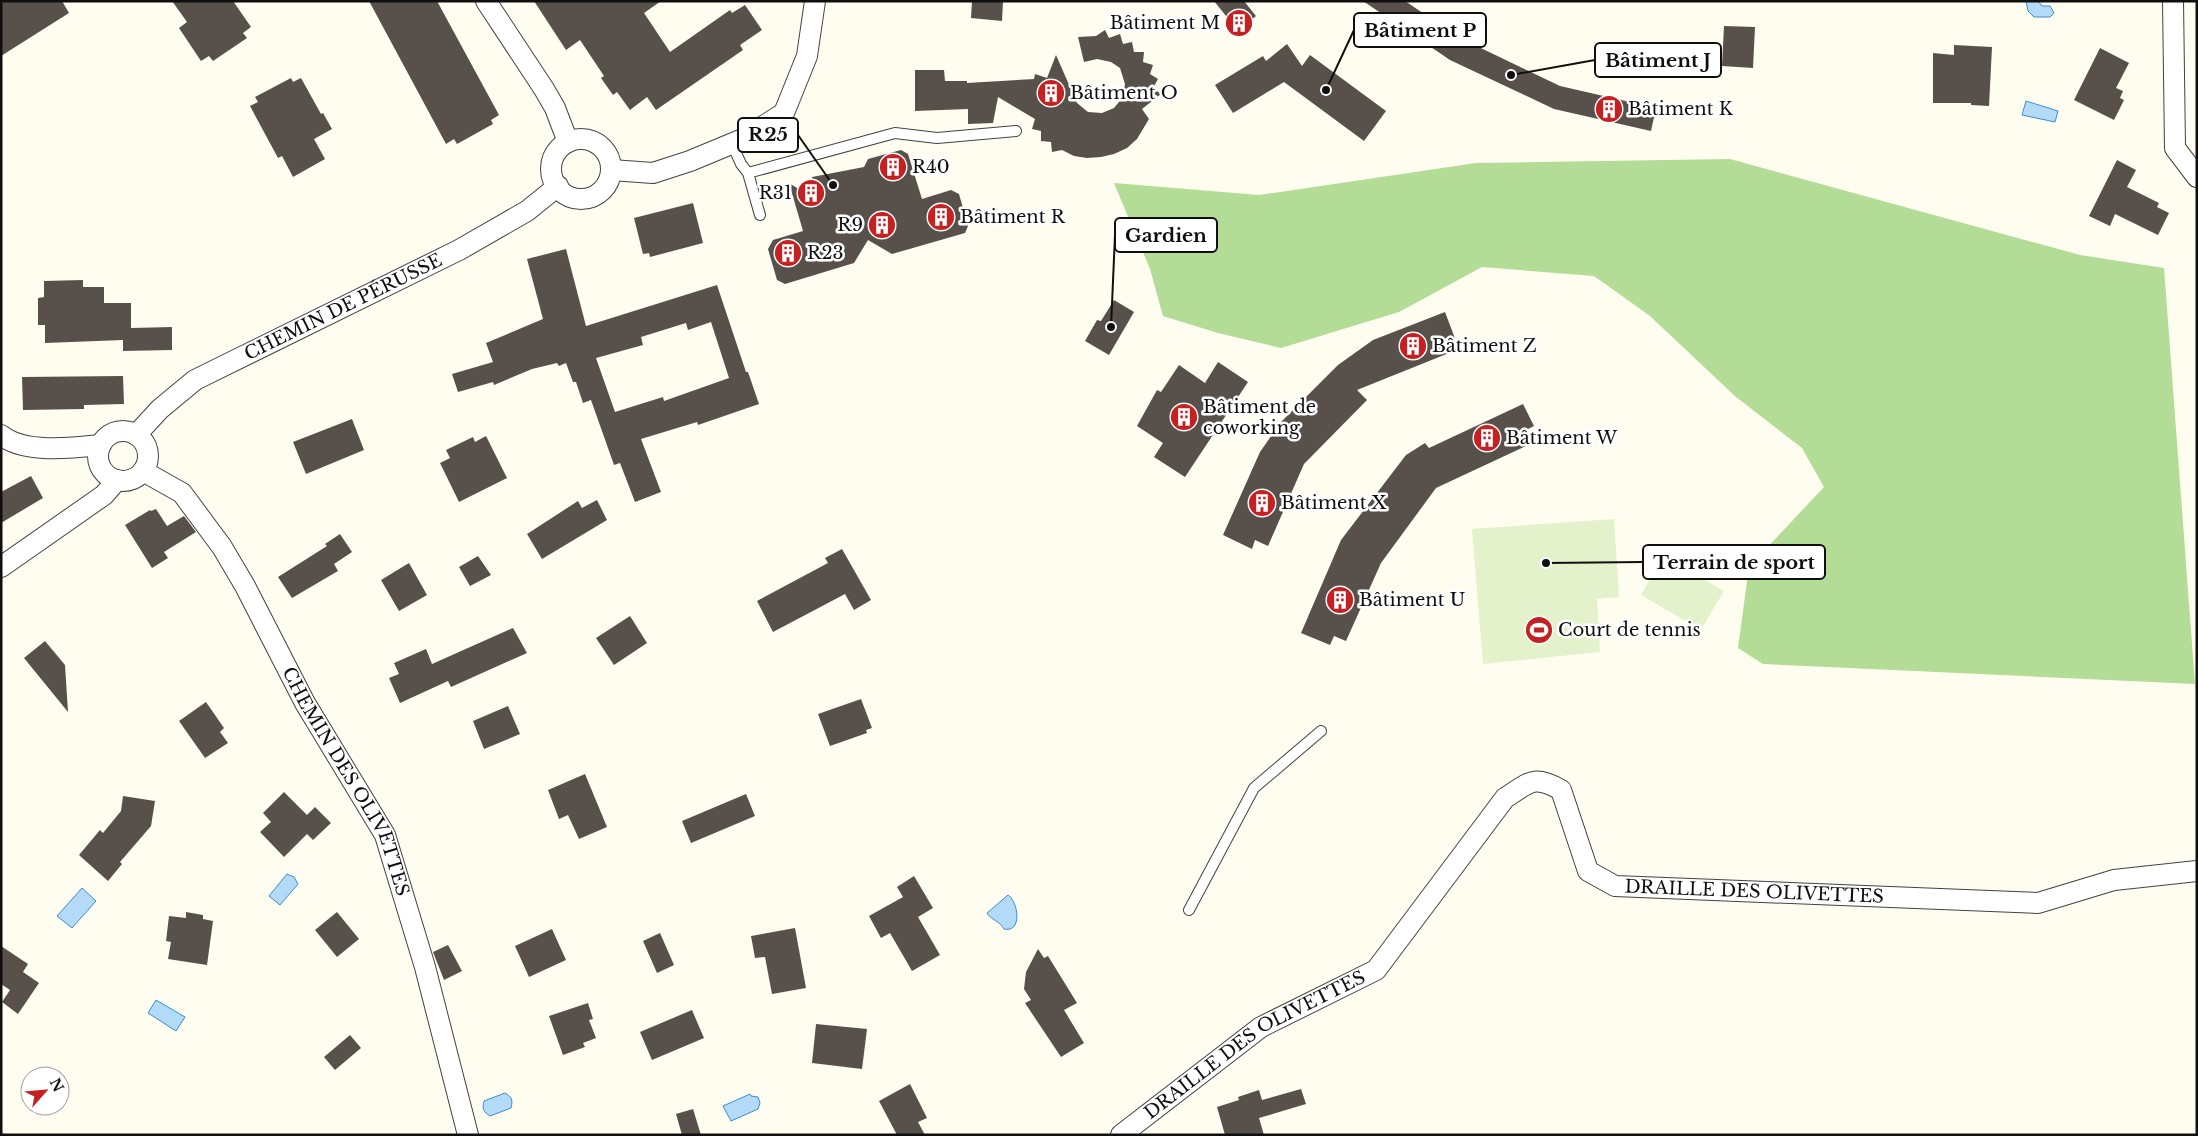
<svg xmlns="http://www.w3.org/2000/svg" width="2198" height="1136" viewBox="0 0 2198 1136" font-family="'Libre Baskerville',serif">
<rect width="100%" height="100%" fill="#fffdf0"/>
<!-- forest -->
<path fill="#b3dc97" d="M 1730,159 L 2080,255 L 2164,268 L 2195,684 L 1763,664 L 1738,648 L 1749,567 L 1824,487 L 1802,448 L 1736,397 L 1650,316 L 1594,276 L 1482,267 L 1399,312 L 1281,348 L 1218,333 L 1163,316 L 1150,269 L 1114,183 L 1259,195 L 1476,163 Z"/>
<!-- pitch -->
<path fill="#e3f2ca" d="M 1614,519 L 1619,597 L 1597,599 L 1600,652 L 1483,664 L 1472,529 Z
M 1663,556 L 1724,591 L 1701,630 L 1641,595 Z"/>
<!-- water -->
<path fill="#b3dbf8" stroke="#388dd2" d="M 2026,1 L 2038,1 L 2042,6 L 2050,6 L 2054,13 L 2050,17 L 2034,17 L 2028,11 Z
M 2026,101 L 2058,111 L 2055,122 L 2022,115 Z
M 287,874 L 294,877 L 298,884 L 280,905 L 269,896 Z
M 82,888 L 96,901 L 72,928 L 57,916 Z
M 1008,895 C 1018,901 1023,933 1004,929 C 1000,921 991,920 987,913 Z
M 156,1000 L 185,1017 L 176,1031 L 148,1013 Z
M 505,1093 C 512,1097 513,1100 511,1108 L 490,1116 C 483,1112 482,1108 484,1101 Z
M 750,1094 L 751,1096 L 758,1097 L 760,1103 L 758,1109 L 731,1121 L 723,1106 Z"/>
<!-- building -->
<path fill="#58504b" fill-rule="evenodd" d="M 1,1 L 62,1 L 69,13 L 1,56 Z
M 172,1 L 233,1 L 251,27 L 243,33 L 247,38 L 213,61 L 209,56 L 201,61 L 179,28 L 187,22 Z
M 369,1 L 437,1 L 499,115 L 491,120 L 493,124 L 457,144 L 454,139 L 446,144 Z
M 534,1 L 661,1 L 644,13 L 670,52 L 730,10 L 732,13 L 745,5 L 762,30 L 740,45 L 743,50 L 656,110 L 647,97 L 630,110 L 617,92 L 613,95 L 601,78 L 604,76 L 580,40 L 566,50 Z
M 972,1 L 1003,1 L 1002,21 L 971,18 Z
M 1214,1 L 1244,1 L 1256,16 L 1238,31 Z
M 1363,1 L 1405,1 L 1460,38 L 1560,86 L 1656,108 L 1651,131 L 1554,109 L 1450,60 Z
M 1724,26 L 1755,27 L 1753,68 L 1722,66 Z
M 1105,30 L 1109,38 L 1120,34 L 1123,44 L 1132,42 L 1134,52 L 1144,52 L 1143,62 L 1153,65 L 1150,74 L 1158,79 L 1153,88 L 1161,94 L 1142,109 L 1149,119 L 1137,139 L 1127,148 L 1114,154 L 1101,157 L 1087,158 L 1074,156 L 1062,150 L 1052,152 L 1051,142 L 1041,141 L 1041,131 L 1032,129 L 1035,119 L 998,97 L 993,123 L 968,124 L 968,109 L 915,111 L 915,70 L 944,70 L 945,81 L 967,81 L 967,83 L 1034,79 L 1035,74 L 1047,78 L 1056,55 L 1077,103 L 1088,112 L 1102,113 L 1114,108 L 1123,97 L 1125,84 L 1120,68 L 1111,62 L 1097,59 L 1084,62 L 1078,37 L 1096,36 Z
M 1287,44 L 1302,66 L 1310,55 L 1386,111 L 1364,141 L 1284,82 L 1233,113 L 1215,85 L 1263,56 L 1266,61 Z
M 1954,45 L 1992,47 L 1989,106 L 1971,105 L 1971,103 L 1933,103 L 1933,53 L 1954,55 Z
M 2100,48 L 2129,63 L 2116,88 L 2123,91 L 2120,98 L 2124,100 L 2114,120 L 2074,100 Z
M 291,78 L 293,82 L 301,78 L 321,114 L 323,113 L 332,129 L 314,139 L 325,159 L 293,177 L 282,156 L 278,158 L 250,106 L 258,102 L 255,97 Z
M 901,150 L 908,154 L 922,199 L 951,190 L 959,194 L 968,226 L 965,233 L 892,254 L 868,240 L 854,263 L 785,284 L 777,280 L 768,249 L 773,240 L 803,231 L 789,183 L 818,201 L 812,177 L 864,167 L 868,159 Z
M 2117,160 L 2136,170 L 2127,187 L 2159,203 L 2157,207 L 2169,213 L 2158,235 L 2115,214 L 2110,226 L 2089,216 Z
M 693,203 L 703,243 L 650,257 L 649,253 L 643,254 L 634,218 Z
M 566,249 L 586,326 L 717,285 L 746,372 L 748,372 L 759,404 L 698,425 L 697,422 L 641,439 L 661,492 L 635,502 L 620,463 L 614,465 L 591,400 L 583,403 L 576,382 L 573,382 L 566,363 L 559,366 L 557,363 L 532,369 L 494,385 L 493,382 L 458,392 L 452,374 L 493,362 L 486,343 L 543,319 L 527,259 ZM 711,322 L 729,378 L 664,401 L 663,397 L 615,412 L 596,358 L 643,345 L 641,337 L 686,323 L 688,330 Z
M 83,280 L 83,287 L 104,287 L 104,303 L 131,303 L 131,328 L 172,327 L 172,350 L 123,351 L 123,340 L 45,343 L 45,325 L 38,325 L 38,298 L 44,297 L 44,281 Z
M 1114,300 L 1134,312 L 1109,355 L 1085,341 L 1097,320 L 1101,321 Z
M 1445,312 L 1459,349 L 1357,390 L 1367,400 L 1304,464 L 1268,546 L 1255,540 L 1252,549 L 1223,535 L 1260,452 L 1281,422 L 1338,365 L 1373,340 Z
M 1218,362 L 1248,382 L 1185,477 L 1154,457 L 1163,443 L 1137,426 L 1157,390 L 1161,392 L 1179,365 L 1205,383 Z
M 123,376 L 124,404 L 84,405 L 84,409 L 23,410 L 22,377 Z
M 1523,404 L 1534,426 L 1522,432 L 1528,445 L 1436,488 L 1381,563 L 1346,641 L 1334,636 L 1330,645 L 1301,633 L 1341,540 L 1406,455 L 1425,443 L 1429,448 Z
M 352,419 L 364,450 L 306,474 L 293,442 Z
M 486,436 L 507,478 L 459,502 L 440,463 L 450,458 L 446,450 L 473,437 L 475,442 Z
M 31,476 L 43,498 L 1,523 L 1,492 Z
M 597,500 L 607,520 L 542,559 L 527,534 L 578,501 L 582,508 Z
M 156,509 L 167,526 L 184,516 L 196,532 L 164,552 L 168,558 L 152,568 L 125,525 L 150,510 L 151,511 Z
M 340,534 L 352,552 L 334,564 L 338,571 L 292,598 L 278,577 L 327,546 L 325,544 Z
M 842,549 L 871,600 L 854,610 L 845,594 L 773,632 L 757,601 L 828,563 L 825,558 Z
M 478,556 L 491,575 L 470,586 L 459,567 Z
M 409,563 L 427,595 L 399,611 L 381,580 Z
M 630,616 L 647,643 L 614,665 L 596,638 Z
M 513,628 L 527,653 L 451,687 L 448,681 L 400,703 L 389,678 L 399,674 L 394,663 L 426,649 L 432,664 Z
M 45,641 L 65,665 L 68,712 L 24,658 Z
M 861,699 L 872,728 L 866,730 L 867,733 L 830,746 L 818,714 Z
M 206,702 L 224,728 L 220,732 L 228,743 L 205,758 L 179,721 Z
M 508,706 L 520,734 L 484,749 L 473,721 Z
M 585,774 L 607,827 L 579,839 L 568,815 L 559,819 L 548,790 Z
M 284,792 L 307,815 L 315,807 L 331,823 L 313,840 L 307,834 L 284,857 L 260,832 L 271,822 L 263,813 Z
M 746,794 L 755,816 L 691,843 L 682,821 Z
M 123,796 L 155,801 L 151,826 L 120,862 L 122,864 L 108,881 L 79,855 L 100,830 L 103,833 L 121,811 Z
M 914,876 L 933,908 L 918,917 L 940,955 L 912,971 L 890,933 L 881,938 L 869,916 L 903,897 L 897,887 Z
M 186,912 L 203,915 L 203,919 L 213,921 L 207,965 L 168,959 L 171,942 L 166,941 L 169,916 L 186,918 Z
M 337,912 L 359,939 L 337,957 L 315,930 Z
M 795,928 L 806,988 L 772,994 L 765,957 L 755,958 L 751,936 Z
M 552,929 L 566,960 L 529,977 L 515,946 Z
M 660,933 L 674,965 L 657,973 L 643,941 Z
M 448,945 L 462,971 L 444,980 L 433,952 Z
M 1,946 L 28,964 L 23,972 L 39,983 L 18,1014 L 2,1002 L 10,990 L 1,984 Z
M 1038,949 L 1044,958 L 1048,956 L 1077,1003 L 1064,1010 L 1084,1043 L 1061,1057 L 1025,1003 L 1031,1000 L 1024,989 L 1026,972 Z
M 588,1003 L 593,1019 L 589,1020 L 596,1038 L 583,1043 L 585,1047 L 563,1055 L 549,1016 Z
M 692,1010 L 704,1038 L 652,1060 L 640,1032 Z
M 816,1024 L 867,1029 L 862,1069 L 812,1063 Z
M 350,1035 L 361,1048 L 335,1070 L 324,1057 Z
M 910,1084 L 927,1118 L 918,1122 L 925,1135 L 897,1135 L 879,1101 Z
M 1301,1089 L 1306,1104 L 1259,1118 L 1264,1135 L 1225,1135 L 1217,1107 L 1239,1100 L 1238,1097 L 1259,1090 L 1262,1100 Z
M 693,1109 L 701,1135 L 682,1135 L 676,1114 Z"/>
<g fill="none" stroke-linecap="round" stroke-linejoin="round">
<defs>
<path id="lane" d="M 732,144 L 741,164 L 748,173
M 760,215 L 748,173 L 895,133 L 937,138 L 1016,131
M 1189,910 L 1254,788 L 1321,731"/>
<g id="street">
<path d="M 486,1 L 544,89 L 555,108 L 568,142"/>
<path d="M 2173,1 L 2175,148 L 2197,177"/>
<circle cx="581" cy="169" r="30"/>
<path d="M 611,170 L 653,173 L 690,161 L 743,139 L 784,113 L 807,56 L 815,1"/>
<circle cx="123" cy="456" r="25"/>
<path d="M 1,435 C 24,454 73,448 101,445"/>
<path id="s1" d="M 136,435 L 160,409 L 195,380 L 459,250 L 527,211 L 558,186"/>
<path id="s2" d="M 143,471 L 182,493 L 222,547 L 245,586 L 305,703 L 385,835 L 425,967 L 468,1135"/>
<path d="M 1,567 L 104,495 L 117,480"/>
<path id="s3" d="M 1121,1135 L 1261,1027 L 1376,970 L 1505,798 C 1529,783 1533,774 1561,790 L 1588,871 L 1615,886 L 2038,903 L 2114,880 L 2197,871"/>
</g>
</defs>
<!-- lane casing -->
<use href="#lane" stroke="#424242" stroke-width="12"/>
<!-- street casing -->
<use href="#street" stroke="#424242" stroke-width="22"/>
<!-- lane -->
<use href="#lane" stroke="#fff" stroke-width="10"/>
<!-- street -->
<use href="#street" stroke="#fff" stroke-width="20"/>
</g>
<!-- icons -->
<defs>
<symbol id="building-disc" viewBox="-11 -11 22 22"><circle r="9.5" fill="#c42122" stroke="#fff"/><path d="M-4-6H4V6H1V3H-1V6H-4ZM-2.5-4.3h1.7v1.8h-1.7ZM.8-4.3h1.7v1.8H.8ZM-2.5-1h1.7V.8h-1.7ZM.8-1h1.7V.8H.8Z" fill="#fff"/></symbol>
<symbol id="stadium-disc" viewBox="-11 -11 22 22"><circle r="9.5" fill="#c42122" stroke="#fff"/><path d="M0-5a6.5 5 0 1 0 0 10a6.5 5 0 1 0 0-10ZM-3.5-1.8h7v3.6h-7Z" fill="#fff"/></symbol>
</defs>
<g fill-rule="evenodd">
<use href="#building-disc" x="1223" y="7" width="32" height="32"/>
<use href="#building-disc" x="1035" y="77" width="32" height="32"/>
<use href="#building-disc" x="1593" y="93" width="32" height="32"/>
<use href="#building-disc" x="877" y="151" width="32" height="32"/>
<use href="#building-disc" x="795" y="177" width="32" height="32"/>
<use href="#building-disc" x="925" y="201" width="32" height="32"/>
<use href="#building-disc" x="866" y="209" width="32" height="32"/>
<use href="#building-disc" x="772" y="237" width="32" height="32"/>
<use href="#building-disc" x="1397" y="330" width="32" height="32"/>
<use href="#building-disc" x="1168" y="401" width="32" height="32"/>
<use href="#building-disc" x="1471" y="422" width="32" height="32"/>
<use href="#building-disc" x="1246" y="487" width="32" height="32"/>
<use href="#building-disc" x="1324" y="584" width="32" height="32"/>
<use href="#stadium-disc" x="1523" y="614" width="32" height="32"/>
</g>
<g text-anchor="middle" dominant-baseline="central" stroke-width="5" stroke-linejoin="round" paint-order="stroke">
<!-- poi labels -->
<g font-size="18" fill="#0f0f0f" stroke="#fff" text-anchor="start">
<text x="1220" y="23" text-anchor="end">Bâtiment M</text>
<text x="1070" y="93">Bâtiment O</text>
<text x="1628" y="109">Bâtiment K</text>
<text x="912" y="167">R40</text>
<text x="792" y="193" text-anchor="end">R31</text>
<text x="960" y="217">Bâtiment R</text>
<text x="863" y="225" text-anchor="end">R9</text>
<text x="807" y="253">R23</text>
<text x="1432" y="346">Bâtiment Z</text>
<text x="1203" y="407">Bâtiment de<tspan x="1203" dy="21">coworking</tspan></text>
<text x="1506" y="438">Bâtiment W</text>
<text x="1281" y="503">Bâtiment X</text>
<text x="1359" y="600">Bâtiment U</text>
<text x="1558" y="630">Court de tennis</text>
</g>
<!-- street labels -->
<g font-size="18" fill="#0f0f0f" stroke="#fff">
<text stroke="none"><textPath href="#s1" startOffset="246">CHEMIN DE PÉRUSSE</textPath></text>
<text stroke="none"><textPath href="#s2" startOffset="378">CHEMIN DES OLIVETTES</textPath></text>
<text stroke="none"><textPath href="#s3" startOffset="838">DRAILLE DES OLIVETTES</textPath></text>
<text stroke="none"><textPath href="#s3" startOffset="162">DRAILLE DES OLIVETTES</textPath></text>
</g>
</g>
<!-- callouts -->
<path fill="none" stroke="#0f0f0f" stroke-width="2" d="M1326 90L1354 30M1511 75L1595 60M833 185L798 135M1111 327L1115 235M1546 563L1643 562"/>
<g fill="#0f0f0f" stroke="#fff" stroke-width="2">
<circle cx="1326" cy="90" r="5"/>
<circle cx="1511" cy="75" r="5"/>
<circle cx="833" cy="185" r="5"/>
<circle cx="1111" cy="327" r="5"/>
<circle cx="1546" cy="563" r="5"/>
</g>
<g fill="#fff" stroke="#0f0f0f" stroke-width="2">
<rect x="1354" y="13" width="132" height="34" rx="5"/>
<rect x="1595" y="43" width="126" height="34" rx="5"/>
<rect x="738" y="118" width="60" height="34" rx="5"/>
<rect x="1115" y="218" width="102" height="34" rx="5"/>
<rect x="1643" y="545" width="182" height="34" rx="5"/>
</g>
<g font-size="19" text-anchor="middle" font-weight="bold" fill="#0f0f0f">
<text x="1420" y="37">Bâtiment P</text>
<text x="1658" y="67">Bâtiment J</text>
<text x="768" y="141">R25</text>
<text x="1166" y="242">Gardien</text>
<text x="1734" y="569">Terrain de sport</text>
</g>
<!-- border -->
<rect width="2198" height="1136" fill="none" stroke="#0f0f0f" stroke-width="5"/>
<!-- north arrow -->
<g transform="translate(45 1091) rotate(63)"><circle r="24" fill="#ffffff" stroke="#9f9f9f"/>
<path d="M0-4L9 19L0 12L-9 19Z" fill="#c42122"/>
<text y="-8" font-size="14" font-weight="bold" text-anchor="middle" fill="#0f0f0f">N</text>
</g>
</svg>
